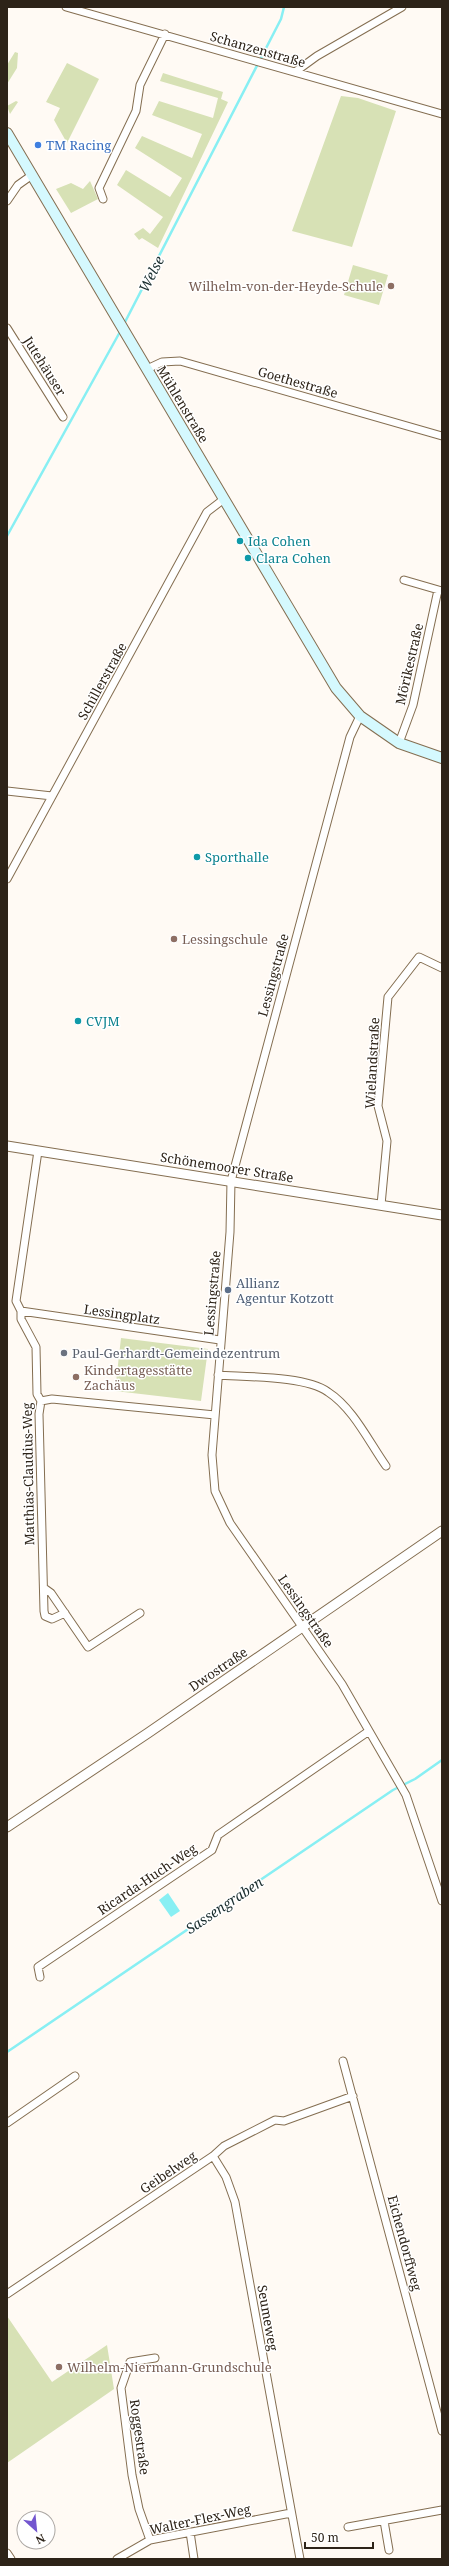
<svg xmlns="http://www.w3.org/2000/svg" width="449" height="2566" viewBox="0 0 449 2566" font-family="'Noto Serif',serif">
<rect width="100%" height="100%" fill="#fffaf4"/>
<!-- green -->
<path fill="#d7e1b5" d="M 15,52 L 18,53 L 17,68 L 7,84 L 7,65 Z
M 67,63 L 99,79 L 67,143 L 54,120 L 60,108 L 46,102 Z
M 163,73 L 223,92 L 221,99 L 228,102 L 158,248 L 142,238 L 139,240 L 134,234 L 143,228 L 150,234 L 163,217 L 117,185 L 126,170 L 170,197 L 182,178 L 135,148 L 142,136 L 192,158 L 202,134 L 152,115 L 159,101 L 213,118 L 218,98 L 160,81 Z
M 341,96 L 358,98 L 396,111 L 352,247 L 292,231 Z
M 16,101 L 18,102 L 10,114 L 7,106 Z
M 90,181 L 98,199 L 71,213 L 56,189 L 71,183 L 83,189 Z
M 353,265 L 388,275 L 379,305 L 344,295 Z
M 121,1338 L 208,1349 L 201,1401 L 115,1391 Z
M 7,2316 L 52,2382 L 107,2345 L 114,2389 L 7,2463 Z"/>
<!-- water -->
<path fill="#88eff3" d="M 168,1893 L 180,1911 L 171,1917 L 159,1900 Z"/>
<g fill="none" stroke-linecap="round" stroke-linejoin="round">
<!-- stream -->
<path stroke="#88eff3" stroke-width="2.5" d="M 124,324 L 281,19 L 284,7
M 7,536 L 121,330
M 7,2052 L 393,1790 L 415,1779 L 442,1760"/>
<defs>
<path id="minor" d="M 66,7 L 442,114
M 295,72 L 317,56 L 402,7
M 103,199 L 99,188 L 136,111 L 140,85 L 165,34
M 7,201 L 18,185 L 32,175
M 7,328 L 63,417
M 147,369 L 162,362 L 180,361 L 442,436
M 404,580 L 442,591
M 360,716 L 350,737 L 231,1181 L 230,1232 L 212,1455 L 215,1491 L 230,1523 L 342,1684 L 406,1795 L 442,1901
M 399,743 L 413,705 L 438,590
M 7,791 L 52,796
M 7,879 L 207,512 L 224,499
M 38,1151 L 16,1301 L 21,1311 L 21,1319 L 36,1347 L 37,1394 L 41,1401 L 39,1414 L 44,1611 L 45,1616 L 52,1619 L 65,1613
M 381,1205 L 387,1141 L 378,1106 L 388,997 L 419,957 L 442,968
M 21,1311 L 220,1340
M 218,1375 C 247,1377 306,1376 328,1392 C 353,1408 369,1442 386,1466
M 41,1401 L 52,1399 L 215,1415
M 44,1588 L 51,1593 L 88,1647 L 140,1613
M 40,1977 L 38,1967 L 212,1850 L 218,1835 L 369,1731
M 343,2061 L 442,2431
M 7,2123 L 75,2076
M 213,2156 L 226,2177 L 235,2202 L 300,2559
M 7,2294 L 213,2156 L 224,2146 L 275,2120 L 284,2121 L 353,2096
M 384,2521 L 389,2550
M 348,2527 L 442,2510
M 190,2532 L 194,2559
M 150,2540 L 139,2509 L 132,2475 L 121,2388 L 130,2362 L 155,2358
M 7,2553 L 11,2559
M 117,2559 L 150,2540 L 291,2513"/>
<path id="tertiary" d="M 7,1146 L 442,1215
M 7,1827 L 148,1733 L 442,1531"/>
<path id="secondary" d="M 7,133 L 336,688 L 360,716 L 399,743 L 442,758"/>
</defs>
<!-- minor casing -->
<use href="#minor" stroke="#846e51" stroke-width="9"/>
<!-- tertiary casing -->
<use href="#tertiary" stroke="#846e51" stroke-width="11"/>
<!-- secondary casing -->
<use href="#secondary" stroke="#846e51" stroke-width="12"/>
<!-- minor -->
<use href="#minor" stroke="#fff" stroke-width="7"/>
<!-- tertiary -->
<use href="#tertiary" stroke="#fff" stroke-width="9"/>
<!-- secondary -->
<use href="#secondary" stroke="#d5f9fe" stroke-width="10"/>
</g>
<!-- markers -->
<circle fill="#3f7fe0" stroke="#fff" stroke-width="1.5" cx="38" cy="145" r="4"/>
<g fill="#8d6e63" stroke="#fff" stroke-width="1.5">
<circle cx="391" cy="286" r="4"/>
<circle cx="174" cy="939" r="4"/>
<circle cx="76" cy="1377" r="4"/>
<circle cx="59" cy="2367" r="4"/>
</g>
<g fill="#0f9aa8" stroke="#fff" stroke-width="1.5">
<circle cx="240" cy="541" r="4"/>
<circle cx="248" cy="558" r="4"/>
<circle cx="197" cy="857" r="4"/>
<circle cx="78" cy="1021" r="4"/>
</g>
<circle fill="#5c6f8a" stroke="#fff" stroke-width="1.5" cx="228" cy="1290" r="4"/>
<circle fill="#6b7280" stroke="#fff" stroke-width="1.5" cx="64" cy="1353" r="4"/>
<g text-anchor="middle" dominant-baseline="central" stroke-width="3" stroke-linejoin="round" paint-order="stroke">
<!-- street labels -->
<g font-size="13" fill="#2d2318" stroke="#fff">
<text transform="translate(258 49) rotate(16)">Schanzenstraße</text>
<text transform="translate(45 366) rotate(58)">Jutehäuser</text>
<text transform="translate(298 382) rotate(16)">Goethestraße</text>
<text transform="translate(183 404) rotate(59)">Mühlenstraße</text>
<text transform="translate(409 664) rotate(-77)">Mörikestraße</text>
<text transform="translate(102 681) rotate(-61)">Schillerstraße</text>
<text transform="translate(273 975) rotate(-75)">Lessingstraße</text>
<text transform="translate(372 1063) rotate(-87)">Wielandstraße</text>
<text transform="translate(227 1167) rotate(9)">Schönemoorer Straße</text>
<text transform="translate(212 1293) rotate(-85)">Lessingstraße</text>
<text transform="translate(122 1314) rotate(8)">Lessingplatz</text>
<text transform="translate(28 1474) rotate(-91)">Matthias-Claudius-Weg</text>
<text transform="translate(306 1611) rotate(55)">Lessingstraße</text>
<text transform="translate(218 1669) rotate(-34)">Dwostraße</text>
<text transform="translate(147 1879) rotate(-34)">Ricarda-Huch-Weg</text>
<text transform="translate(168 2172) rotate(-34)">Geibelweg</text>
<text transform="translate(405 2243) rotate(75)">Eichendorffweg</text>
<text transform="translate(268 2318) rotate(80)">Seumeweg</text>
<text transform="translate(140 2437) rotate(82)">Roggestraße</text>
<text transform="translate(200 2519) rotate(-12)">Walter-Flex-Weg</text>
</g>
<!-- shop labels -->
<g font-size="13" fill="#366cbe" stroke="#fff" text-anchor="start">
<text x="46" y="145">TM Racing</text>
</g>
<!-- education labels -->
<g font-size="13" fill="#785e54" stroke="#fff" text-anchor="start">
<text x="383" y="286" text-anchor="end">Wilhelm-von-der-Heyde-Schule</text>
<text x="182" y="939">Lessingschule</text>
<text x="84" y="1370">Kindertagesstätte<tspan x="84" dy="15">Zachäus</tspan></text>
<text x="67" y="2367">Wilhelm-Niermann-Grundschule</text>
</g>
<!-- culture labels -->
<g font-size="13" fill="#0d838f" stroke="#fff" text-anchor="start">
<text x="248" y="541">Ida Cohen</text>
<text x="256" y="558">Clara Cohen</text>
<text x="205" y="857">Sporthalle</text>
<text x="86" y="1021">CVJM</text>
</g>
<!-- service labels -->
<g font-size="13" fill="#4e5e75" stroke="#fff" text-anchor="start">
<text x="236" y="1283">Allianz<tspan x="236" dy="15">Agentur Kotzott</tspan></text>
</g>
<!-- worship labels -->
<g font-size="13" fill="#5b616d" stroke="#fff" text-anchor="start">
<text x="72" y="1353">Paul-Gerhardt-Gemeindezentrum</text>
</g>
<!-- water labels -->
<g font-size="14" font-style="italic" fill="#1a2e2f" stroke="#fff">
<text transform="translate(151 274) rotate(-63)">Welse</text>
<text transform="translate(224 1905) rotate(-34)">Sassengraben</text>
</g>
</g>
<!-- border -->
<rect width="449" height="2566" fill="none" stroke="#2d2318" stroke-width="16"/>
<!-- north arrow -->
<g transform="translate(36 2530) rotate(153)"><circle r="19" fill="#ffffff" stroke="#aba7a3"/>
<path d="M0-3L7 15L0 10L-7 15Z" fill="#7356cf"/>
<text y="-6" font-size="11" font-weight="bold" text-anchor="middle" fill="#2d2318">N</text>
</g>
<!-- scale -->
<path d="M305 2542v6h68v-6" fill="none" stroke="#2d2318" stroke-width="2"/>
<text x="311" y="2542" font-size="12" fill="#2d2318" stroke="#ffffff" stroke-width="3" paint-order="stroke">50 m</text>
</svg>
